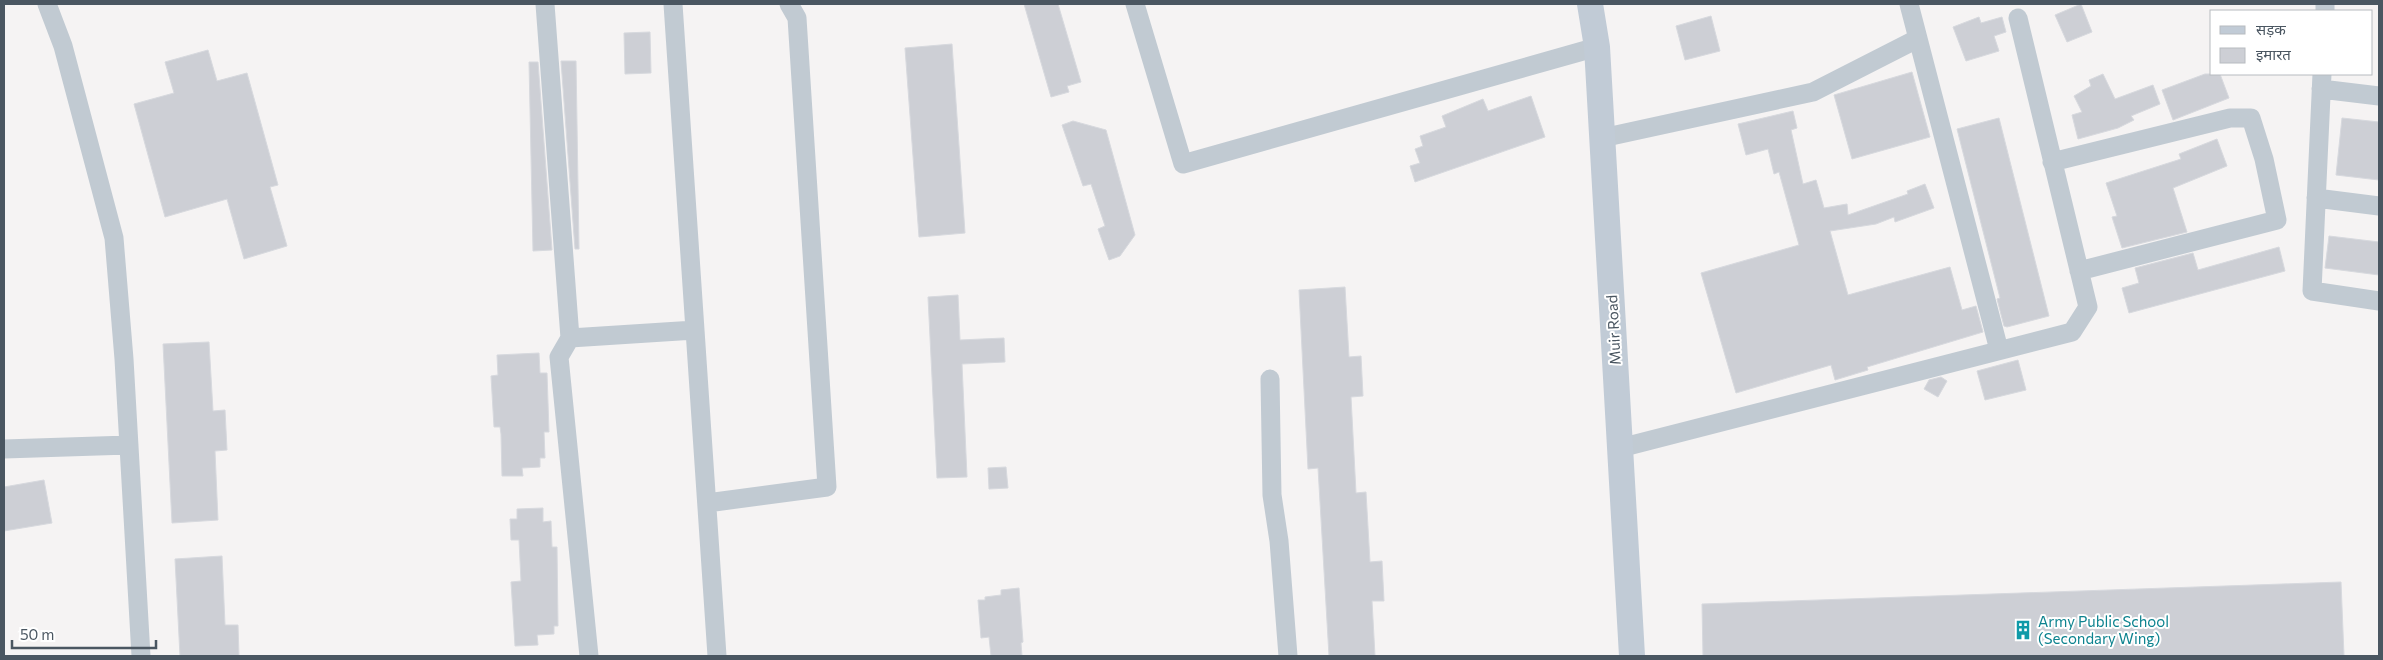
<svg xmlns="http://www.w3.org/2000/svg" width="2383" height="660" viewBox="0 0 2383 660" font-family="Commissioner,'Noto Sans Devanagari',sans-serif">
<rect width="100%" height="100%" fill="#f5f3f3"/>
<!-- building -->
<path fill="#cdcfd5" stroke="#d7d9de" d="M 1024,4 L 1058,4 L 1081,82 L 1067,86 L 1069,92 L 1051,97 Z
M 2081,4 L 2092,32 L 2067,42 L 2055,15 Z
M 1711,16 L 1720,51 L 1685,60 L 1676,26 Z
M 1979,17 L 1981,23 L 2002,17 L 2006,32 L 1994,36 L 1999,51 L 1966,61 L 1953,27 Z
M 650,32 L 651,73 L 625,74 L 624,33 Z
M 952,44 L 965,233 L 919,237 L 905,48 Z
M 208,50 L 217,81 L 247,73 L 278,185 L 270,187 L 287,246 L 244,259 L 227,199 L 165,217 L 134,104 L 174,93 L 165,62 Z
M 561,61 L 576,61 L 579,249 L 575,249 Z
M 529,62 L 538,62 L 552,250 L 533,251 Z
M 1912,72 L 1930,137 L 1852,159 L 1834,95 Z
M 2103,74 L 2115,99 L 2153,85 L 2160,104 L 2131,116 L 2134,120 L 2118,128 L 2078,139 L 2072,115 L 2082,112 L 2074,96 L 2091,86 L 2089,80 Z
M 2205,74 L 2220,74 L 2229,98 L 2173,120 L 2162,90 Z
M 1531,96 L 1545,137 L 1415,182 L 1410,166 L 1420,163 L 1415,149 L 1423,146 L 1420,136 L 1446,127 L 1442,116 L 1483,99 L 1488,111 Z
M 1793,111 L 1797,128 L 1791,130 L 1803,184 L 1816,180 L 1824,208 L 1847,204 L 1848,215 L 1908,194 L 1907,191 L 1925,184 L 1934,208 L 1895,222 L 1894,217 L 1876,224 L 1830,231 L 1848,295 L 1950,267 L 1962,310 L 1976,306 L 1983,332 L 1867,367 L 1868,370 L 1835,380 L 1831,365 L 1736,393 L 1701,273 L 1799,245 L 1779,172 L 1774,174 L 1768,149 L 1746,155 L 1738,124 Z
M 1999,118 L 2049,316 L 2007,327 L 2004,326 L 1997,299 L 2000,298 L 1957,129 Z
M 2342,118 L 2379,122 L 2379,180 L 2336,175 Z
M 1073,121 L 1106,130 L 1135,235 L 1120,256 L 1109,260 L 1098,229 L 1105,226 L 1091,184 L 1083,186 L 1062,125 Z
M 2217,139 L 2227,166 L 2173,188 L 2187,232 L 2122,248 L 2112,217 L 2117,216 L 2106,183 L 2181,159 L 2179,154 Z
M 2329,236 L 2379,242 L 2379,275 L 2325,268 Z
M 2279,247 L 2285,271 L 2129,313 L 2122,288 L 2139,283 L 2135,268 L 2193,253 L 2198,270 Z
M 1345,287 L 1349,357 L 1361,356 L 1363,396 L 1351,397 L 1356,493 L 1366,492 L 1370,562 L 1382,561 L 1384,601 L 1372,601 L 1375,656 L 1329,656 L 1318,468 L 1308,469 L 1299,290 Z
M 958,295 L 960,340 L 1004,338 L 1005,362 L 962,364 L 967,477 L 937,478 L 928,297 Z
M 209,342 L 213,411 L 225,410 L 227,450 L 215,451 L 218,520 L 172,523 L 163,344 Z
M 539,353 L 540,373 L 547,373 L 549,432 L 544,432 L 545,458 L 540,458 L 540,467 L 522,468 L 523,476 L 502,476 L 501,434 L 500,427 L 494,427 L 491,376 L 498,375 L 497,355 Z
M 2018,360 L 2026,390 L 1985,400 L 1977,371 Z
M 1941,377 L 1947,381 L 1938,397 L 1924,389 L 1929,380 Z
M 1006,467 L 1008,488 L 989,489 L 988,468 Z
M 44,480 L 52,523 L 4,531 L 4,487 Z
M 543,508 L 543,522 L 551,521 L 552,547 L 557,547 L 558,626 L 554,626 L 554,634 L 537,635 L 538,645 L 515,646 L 511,582 L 521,581 L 519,540 L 511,540 L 510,519 L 517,519 L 517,509 Z
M 222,556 L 225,625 L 238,625 L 239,656 L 180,656 L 175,559 Z
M 2341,582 L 2344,656 L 1703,656 L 1702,604 Z
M 1019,588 L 1023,642 L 1021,643 L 1022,656 L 991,656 L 989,637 L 981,638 L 978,600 L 985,600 L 985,597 L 1001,595 L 1001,590 Z"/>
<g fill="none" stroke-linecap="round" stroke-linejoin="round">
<!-- minor -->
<path stroke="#c1cad2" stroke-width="19" d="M 47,4 L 63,46 L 114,238 L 124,359 L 141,656
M 545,4 L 570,338 L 559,357 L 589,656
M 673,4 L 717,656
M 1135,4 L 1183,164 L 1597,47
M 1909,4 L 1999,350
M 2325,11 L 2325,4
M 2322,74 L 2312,291 L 2379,301
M 2321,89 L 2379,96
M 1602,138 L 1813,92 L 1917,39
M 2052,162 L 2230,118 L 2251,118 L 2264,159 L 2277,220 L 2079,271
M 2316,198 L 2379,206
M 570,338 L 695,330
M 1270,379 L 1272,495 L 1279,541 L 1288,656
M 1620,448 L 2072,332 L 2088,307 L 2018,18
M 4,449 L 129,445
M 707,503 L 827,487 L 797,18 L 789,4"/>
<!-- secondary -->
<path stroke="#c1cbd6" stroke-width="26" d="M 1590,4 L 1597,47 L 1632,656"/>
</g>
<!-- icons -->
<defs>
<symbol id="building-bare" viewBox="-9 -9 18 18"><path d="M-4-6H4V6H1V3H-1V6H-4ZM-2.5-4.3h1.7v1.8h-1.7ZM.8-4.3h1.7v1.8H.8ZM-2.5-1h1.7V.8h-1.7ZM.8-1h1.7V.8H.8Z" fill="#0f9aa8" stroke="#fff" stroke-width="2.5" paint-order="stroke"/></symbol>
</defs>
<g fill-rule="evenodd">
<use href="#building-bare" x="2009" y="616" width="28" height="28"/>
</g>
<g text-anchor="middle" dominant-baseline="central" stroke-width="4" stroke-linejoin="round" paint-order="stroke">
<!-- street labels -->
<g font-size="15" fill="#4a5661" stroke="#fff">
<text transform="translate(1613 330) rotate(-93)">Muir Road</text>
</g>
<!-- culture labels -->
<g font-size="15" fill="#0d838f" stroke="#fff" text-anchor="start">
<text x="2038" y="621">Army Public School<tspan x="2038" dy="17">(Secondary Wing)</tspan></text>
</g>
</g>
<!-- border -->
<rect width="2383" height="660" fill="none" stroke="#4a5661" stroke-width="10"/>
<!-- legend -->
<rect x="2210" y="10" width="162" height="65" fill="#ffffff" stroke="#b7bbc0"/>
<rect x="2220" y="26" width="25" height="8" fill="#c1cbd6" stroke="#b7bbc0"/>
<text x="2256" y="35" font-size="15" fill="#4a5661">सड़क</text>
<rect x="2220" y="48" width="25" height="15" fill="#cdcfd5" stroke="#b7bbc0"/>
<text x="2256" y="60" font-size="15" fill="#4a5661">इमारत</text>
<!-- scale -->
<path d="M12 640v8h144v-8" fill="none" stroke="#4a5661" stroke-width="2.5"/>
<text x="20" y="640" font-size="15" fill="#4a5661" stroke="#ffffff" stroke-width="4" paint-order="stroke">50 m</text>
</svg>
